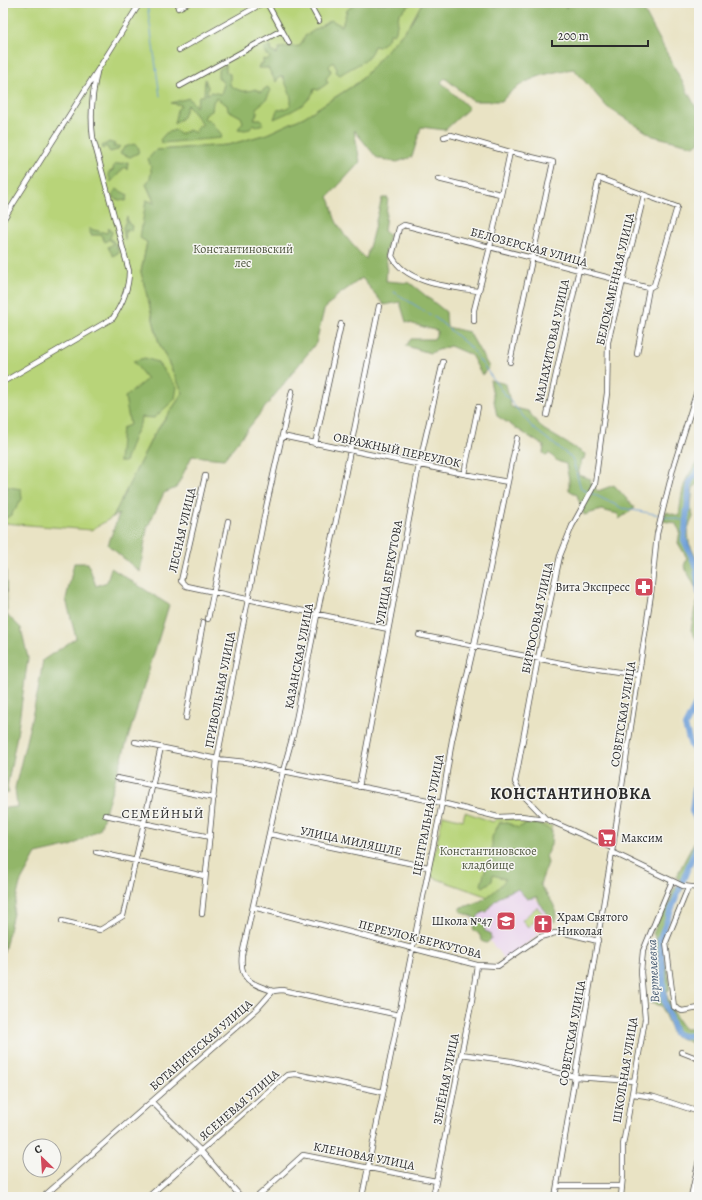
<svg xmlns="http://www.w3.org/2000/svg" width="702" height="1200" viewBox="0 0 702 1200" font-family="Alegreya,serif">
<rect width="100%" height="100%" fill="#f6f6f2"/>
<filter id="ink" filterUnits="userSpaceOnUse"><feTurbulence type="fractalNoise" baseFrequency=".025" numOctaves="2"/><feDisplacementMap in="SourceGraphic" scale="8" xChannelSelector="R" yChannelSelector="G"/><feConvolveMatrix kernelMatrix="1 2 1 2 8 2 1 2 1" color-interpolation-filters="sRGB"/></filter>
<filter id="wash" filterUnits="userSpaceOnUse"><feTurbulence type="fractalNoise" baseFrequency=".012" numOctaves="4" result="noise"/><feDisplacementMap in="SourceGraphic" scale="16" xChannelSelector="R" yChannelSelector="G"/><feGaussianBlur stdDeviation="0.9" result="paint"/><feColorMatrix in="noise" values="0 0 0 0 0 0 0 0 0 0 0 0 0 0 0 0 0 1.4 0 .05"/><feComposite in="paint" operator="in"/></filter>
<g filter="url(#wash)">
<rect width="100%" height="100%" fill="#e9e3c4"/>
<!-- built -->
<path fill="#e9d2ed" d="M 518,879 L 548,913 L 533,925 L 539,934 L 505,960 L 470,916 Z"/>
<!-- green -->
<path fill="#b8d479" stroke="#728052" d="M 3,3 L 422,3 L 411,23 L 359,82 L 304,117 L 267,134 L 228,145 L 156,150 L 151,179 L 146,184 L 155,204 L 146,200 L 147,242 L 141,272 L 159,343 L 183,393 L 153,436 L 113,517 L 91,530 L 3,523 Z
M 465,812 L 493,822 L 496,819 L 517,819 L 552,826 L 536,880 L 518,881 L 494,899 L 429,876 L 443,815 L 463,820 Z
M 537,907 L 543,914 L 528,927 L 522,920 Z"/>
<!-- forest -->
<path fill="#92b669" stroke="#5e704a" d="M 356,3 L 412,3 L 399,14 L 396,31 L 393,34 L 390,34 L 388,39 L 379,47 L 374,46 C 369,63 354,65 340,75 L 336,72 L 337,69 L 333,62 L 329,66 L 331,71 L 326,79 L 328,83 L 318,90 L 314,89 C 311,105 287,113 274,119 L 277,110 C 302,109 287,90 283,76 L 278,78 L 276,82 L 268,68 L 258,68 L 259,65 L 263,64 L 263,59 L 268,60 L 270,58 L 263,50 L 267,46 L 271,47 L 272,52 L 277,54 L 279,48 L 300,46 L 305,36 L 331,20 L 342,26 L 347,10 Z
M 422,3 L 491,3 L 495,7 L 500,6 L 501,3 L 562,3 L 566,8 L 567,3 L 640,3 L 699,113 L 699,142 L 694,146 L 653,136 L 607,107 L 574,69 C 547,72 519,80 502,101 L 473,101 L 445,78 L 441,82 L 469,108 L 445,130 L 421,127 L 412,157 L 397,162 L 377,158 L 354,130 L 360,162 L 328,197 C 333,205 332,213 336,221 C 343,235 355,248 366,259 L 382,198 L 388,198 L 384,231 L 389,235 L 385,256 L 387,263 L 386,281 L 410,283 L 446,312 L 447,327 L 469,332 L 489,367 L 482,375 L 471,355 L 450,346 L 430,353 L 406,346 L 411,339 L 434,339 L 438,331 L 406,322 L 400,302 L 384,305 L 362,278 L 337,296 L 324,310 L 316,343 L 224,459 L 192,456 L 176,488 L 164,493 L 147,528 L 140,572 L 108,545 L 119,514 L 113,517 L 153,436 L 183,393 L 159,343 L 141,272 L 147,242 L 140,238 L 146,200 L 155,203 L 146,184 C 153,176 152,168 148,159 L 156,150 L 228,145 L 267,134 L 304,117 L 359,82 L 411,23 Z
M 226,65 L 226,72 L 230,74 L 230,85 C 238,91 245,93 255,89 L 261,92 L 267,87 L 271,90 L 266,100 L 256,108 L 258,112 L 254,119 L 261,119 L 263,124 L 257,126 L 253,124 L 250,129 L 245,130 L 238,129 L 243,122 L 241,117 L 228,110 L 227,105 L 216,98 L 213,102 L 212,111 L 206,114 L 204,119 L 209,120 L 222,135 L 221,138 L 162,143 L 160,140 L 166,133 L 175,130 L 180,134 L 189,130 L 196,133 L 198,126 L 203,125 L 187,105 L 183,117 L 174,124 L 177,110 L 181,105 L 171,103 L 189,98 L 196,107 L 199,96 L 204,96 L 205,79 L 208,87 L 207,95 L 211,92 L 221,94 L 224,84 L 218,77 L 218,70 Z
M 109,142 L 115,144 L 113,147 L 120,146 L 117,150 L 110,152 L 106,146 L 103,149 L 102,146 Z
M 134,144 L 139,148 L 138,153 L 130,157 L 120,153 L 125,147 Z
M 128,162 L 127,170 L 125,167 L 111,182 L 108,173 L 113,170 L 114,165 Z
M 116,189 L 128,195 L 126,201 L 115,199 L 113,194 Z
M 127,217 L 128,223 L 132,226 L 131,231 L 126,229 L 125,240 L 123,228 Z
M 109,227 L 112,232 L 110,238 L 115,243 L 119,252 L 113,256 L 108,247 L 113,244 L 109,239 L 105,242 L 101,235 L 91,235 L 89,229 L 107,233 Z
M 145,358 L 157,362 L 177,387 L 175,399 L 154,418 L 141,417 L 140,424 L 133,439 L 125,462 L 119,462 L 122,428 L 130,425 L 125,397 L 147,379 L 133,361 Z
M 490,380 L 506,384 L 511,407 L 528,411 L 543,429 L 585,454 L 584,459 L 582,459 L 578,475 L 591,479 L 590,483 L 598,491 L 614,485 L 635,508 L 619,519 L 618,514 L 601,510 L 584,515 L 577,495 L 569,490 L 569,480 L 566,464 L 557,461 L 549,453 L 547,456 L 543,453 L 544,446 L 497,416 Z
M 699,461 L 699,483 L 693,488 L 691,506 L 693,517 L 688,528 L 689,543 L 696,558 L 699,560 L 699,644 L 691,630 L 695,608 L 699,599 L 697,590 L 684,566 L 687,558 L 678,543 L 680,531 L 675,523 L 663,521 L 666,512 L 679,516 C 682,492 682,480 699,461 Z
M 3,486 L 21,489 L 22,499 L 11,515 L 3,520 Z
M 74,563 L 88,563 L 96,586 L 107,582 L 111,568 L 169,605 L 100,829 L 71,846 L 36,854 L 20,883 L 3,956 L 3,808 L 17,807 L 15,788 L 38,691 L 43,660 L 76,638 L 66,599 Z
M 3,565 L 6,569 L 7,615 L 21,628 L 28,658 L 17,735 L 7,787 L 9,793 L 3,794 Z
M 500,822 L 508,823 L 518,828 C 530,821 541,824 552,831 L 551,845 L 546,855 L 548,863 L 540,884 C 548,900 559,903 555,923 L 542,908 L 537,897 L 527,899 L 518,889 C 506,891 492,900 487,912 L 483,912 L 477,917 L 483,924 L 485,931 L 490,933 L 491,939 L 487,943 L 483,942 L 479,934 L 473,929 L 476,922 L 473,917 L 460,911 L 461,907 C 479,905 495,893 506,879 L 493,875 L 492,881 L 483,887 L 481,885 L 485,870 L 492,855 L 492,837 Z
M 699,833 L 699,848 L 683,882 L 676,877 Z
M 676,887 L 683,889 L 676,900 L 662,936 L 661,942 L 670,983 L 669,990 L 666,992 C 669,1004 676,1020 685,1029 L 699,1029 L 699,1046 L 673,1035 C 670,1024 664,1017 662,1006 L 650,1003 L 647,1000 L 657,998 L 659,978 L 656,966 L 658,953 L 655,948 L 656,938 L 653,934 L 661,913 L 669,905 L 673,890 Z"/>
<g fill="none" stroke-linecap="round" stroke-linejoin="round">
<!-- stream -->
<path stroke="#6d9fd8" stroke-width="1" d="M 147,3 L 160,96
M 394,292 L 437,319 L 470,347 L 501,390 L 533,428 L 572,458 L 581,489 L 588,492
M 591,493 L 622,508 L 660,515
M 663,516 L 686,521"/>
<!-- river -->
<path stroke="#6d9fd8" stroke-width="6" d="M 699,470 L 690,481 L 684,540 L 696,566 L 699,593
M 699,698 L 685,726 L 691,746 L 699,755
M 699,776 L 696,783 L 692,811 L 699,824
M 699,840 L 660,938 L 663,968 L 664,1000 L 675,1033 L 683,1036 L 699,1035"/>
</g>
</g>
<g filter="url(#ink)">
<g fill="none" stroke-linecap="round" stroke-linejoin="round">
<defs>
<path id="minor" d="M 267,3 L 289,43
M 309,3 L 319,21
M 178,8 L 188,3
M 179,50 L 263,3
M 180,86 L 282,30
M 444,137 L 451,135 L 510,152 L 553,162 L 510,362
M 438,179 L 500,194
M 3,220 L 140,3
M 479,291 C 450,287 406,284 392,256 L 399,228 L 404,225 L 649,288
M 474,321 L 474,310 L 490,247 L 510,152
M 3,382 L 113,318 C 123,303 129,289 129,271 L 93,138 C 90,115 92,94 97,72
M 292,391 L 265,512 L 217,759 L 246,762 L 283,771 L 442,803 L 498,817 L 521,816 L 546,819 L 612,848
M 547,415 L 599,178 L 677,207 L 654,285 L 649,288 L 637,354
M 282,436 L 464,474 L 508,482
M 315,444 L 341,324
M 464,474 L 478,407
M 205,476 L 181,581 L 186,586 L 388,629
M 208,619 L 228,521
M 419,635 L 571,665 L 639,675
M 186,718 L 203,622
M 135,742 L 217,759 L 202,914
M 117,778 L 214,798
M 359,787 L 419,465 L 443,362
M 105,815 L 210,837
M 546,819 L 521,793 L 515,782 L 517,772 L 538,658 L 560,556 L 572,526 L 595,484 L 607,393 L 608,342 L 644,195
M 269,834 L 428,867
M 96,852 L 204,876
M 612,852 L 683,886 L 699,888
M 688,888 L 666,942 L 674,1007 L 682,1011 L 699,1008
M 253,907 L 477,965 L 498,966 L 540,937 L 555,933 L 565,933 L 598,941
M 62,921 L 100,930 L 123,916 L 161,747
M 273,991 C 252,984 239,981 242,955 L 283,771 L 293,735 L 379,306
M 681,1052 L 699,1059
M 461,1054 L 511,1061 L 575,1077 L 634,1081
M 633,1094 L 654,1097 L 699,1112
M 152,1102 L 201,1151 L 241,1197
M 557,1186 L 622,1186
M 43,1197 L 258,1008 L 273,991 L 282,990 L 399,1015
M 148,1197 L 287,1075 L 296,1074 L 383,1092
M 257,1197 L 303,1155 L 436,1181
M 362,1197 L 442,803 L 452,740 L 474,645 L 517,438
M 433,1197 L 472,1000 L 477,965
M 555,1197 L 612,852 L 651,594 L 657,534 L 674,465 L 697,391 L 699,354
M 621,1197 L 623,1175 L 623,1145 L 645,1019 L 641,972 L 643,951 L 672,881
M 691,1197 L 699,1160"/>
</defs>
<!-- minor casing -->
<use href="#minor" stroke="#484742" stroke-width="6"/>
<!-- minor -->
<use href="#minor" stroke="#fff" stroke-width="4.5"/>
</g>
</g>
<!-- icons -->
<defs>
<symbol id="pharmacy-square" viewBox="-11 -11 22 22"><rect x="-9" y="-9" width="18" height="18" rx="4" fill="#d1495b" stroke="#f6f6f2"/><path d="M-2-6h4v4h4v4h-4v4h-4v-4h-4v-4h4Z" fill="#fff"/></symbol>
<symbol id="supermarket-square" viewBox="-11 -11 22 22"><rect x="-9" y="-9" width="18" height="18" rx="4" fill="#d1495b" stroke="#f6f6f2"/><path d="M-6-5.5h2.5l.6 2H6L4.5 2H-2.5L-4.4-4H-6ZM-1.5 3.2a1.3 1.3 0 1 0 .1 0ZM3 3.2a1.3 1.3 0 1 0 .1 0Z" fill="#fff"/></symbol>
<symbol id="school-square" viewBox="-11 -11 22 22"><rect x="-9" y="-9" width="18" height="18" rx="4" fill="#d1495b" stroke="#f6f6f2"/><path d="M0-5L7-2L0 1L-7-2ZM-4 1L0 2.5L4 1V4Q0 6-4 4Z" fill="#fff"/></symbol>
<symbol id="church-square" viewBox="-11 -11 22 22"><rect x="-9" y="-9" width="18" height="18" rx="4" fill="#d1495b" stroke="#f6f6f2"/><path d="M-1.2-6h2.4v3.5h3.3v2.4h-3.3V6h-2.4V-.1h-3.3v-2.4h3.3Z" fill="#fff"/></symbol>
</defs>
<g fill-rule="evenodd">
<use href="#pharmacy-square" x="633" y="576" width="22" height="22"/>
<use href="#supermarket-square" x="596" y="827" width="22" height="22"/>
<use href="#school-square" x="495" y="910" width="22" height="22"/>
<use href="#church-square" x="532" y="913" width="22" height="22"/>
</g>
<g text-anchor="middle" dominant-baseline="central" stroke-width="3" stroke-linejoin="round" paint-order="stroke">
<!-- street labels -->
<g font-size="12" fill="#2b2b2b" stroke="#f6f6f2">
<text transform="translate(529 247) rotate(15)">БЕЛОЗЕРСКАЯ УЛИЦА</text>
<text transform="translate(615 279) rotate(-77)">БЕЛОКАМЕННАЯ УЛИЦА</text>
<text transform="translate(552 341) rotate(-78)">МАЛАХИТОВАЯ УЛИЦА</text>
<text transform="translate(397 450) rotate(12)">ОВРАЖНЫЙ ПЕРЕУЛОК</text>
<text transform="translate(182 530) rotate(-77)">ЛЕСНАЯ УЛИЦА</text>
<text transform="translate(389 572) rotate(-80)">УЛИЦА БЕРКУТОВА</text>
<text transform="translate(537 618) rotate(-78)">БИРЮСОВАЯ УЛИЦА</text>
<text transform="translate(299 656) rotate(-79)">КАЗАНСКАЯ УЛИЦА</text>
<text transform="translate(220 690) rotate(-79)">ПРИВОЛЬНАЯ УЛИЦА</text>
<text transform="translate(623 714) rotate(-81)">СОВЕТСКАЯ УЛИЦА</text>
<text transform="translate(428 815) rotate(-79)">ЦЕНТРАЛЬНАЯ УЛИЦА</text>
<text transform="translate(351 841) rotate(12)">УЛИЦА МИЛЯШЛЕ</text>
<text transform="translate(420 939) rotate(14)">ПЕРЕУЛОК БЕРКУТОВА</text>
<text transform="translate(572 1033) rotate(-80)">СОВЕТСКАЯ УЛИЦА</text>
<text transform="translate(201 1045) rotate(-41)">БОТАНИЧЕСКАЯ УЛИЦА</text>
<text transform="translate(625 1070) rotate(-81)">ШКОЛЬНАЯ УЛИЦА</text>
<text transform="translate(446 1079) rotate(-79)">ЗЕЛЁНАЯ УЛИЦА</text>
<text transform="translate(239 1105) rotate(-41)">ЯСЕНЕВАЯ УЛИЦА</text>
<text transform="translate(364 1156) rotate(11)">КЛЕНОВАЯ УЛИЦА</text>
</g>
<!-- park labels -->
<g font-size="12" fill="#4e553e" stroke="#f6f6f2">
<text x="243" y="249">Константиновский<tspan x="243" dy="14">лес</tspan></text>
<text x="488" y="851">Константиновское<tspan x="488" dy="14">кладбище</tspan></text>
</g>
<!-- poi labels -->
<g font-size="12" fill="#2b2b2b" stroke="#f6f6f2" text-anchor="end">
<text x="630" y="587">Вита Экспресс</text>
<text x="621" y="838" text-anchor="start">Максим</text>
<text x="557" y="917" text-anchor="start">Храм Святого<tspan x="557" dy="14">Николая</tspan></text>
<text x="492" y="921">Школа №47</text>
</g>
<!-- neighbourhood labels -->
<g font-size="13" letter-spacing="1" fill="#2b2b2b" stroke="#f6f6f2">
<text x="163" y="813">СЕМЕЙНЫЙ</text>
</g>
<!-- water labels -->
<g font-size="13" font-style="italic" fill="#455970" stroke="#f6f6f2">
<text transform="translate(653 971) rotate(-93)">Вертелеевка</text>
</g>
<!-- district labels -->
<g font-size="16" font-weight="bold" letter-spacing="1" fill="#2b2b2b" stroke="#f6f6f2">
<text x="571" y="794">КОНСТАНТИНОВКА</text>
</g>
</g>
<!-- margin -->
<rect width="702" height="1200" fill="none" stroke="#f6f6f2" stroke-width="16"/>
<!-- north arrow -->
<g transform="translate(42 1158) rotate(335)"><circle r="19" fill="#f6f6f2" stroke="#a5a5a2"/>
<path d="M0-3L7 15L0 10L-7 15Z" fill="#d1495b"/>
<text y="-6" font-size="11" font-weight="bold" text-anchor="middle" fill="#2b2b2b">С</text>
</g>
<!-- scale -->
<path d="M552 40v6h96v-6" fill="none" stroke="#2b2b2b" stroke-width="2"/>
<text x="558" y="40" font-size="12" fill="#2b2b2b" stroke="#f6f6f2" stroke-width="3" paint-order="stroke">200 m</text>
</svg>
